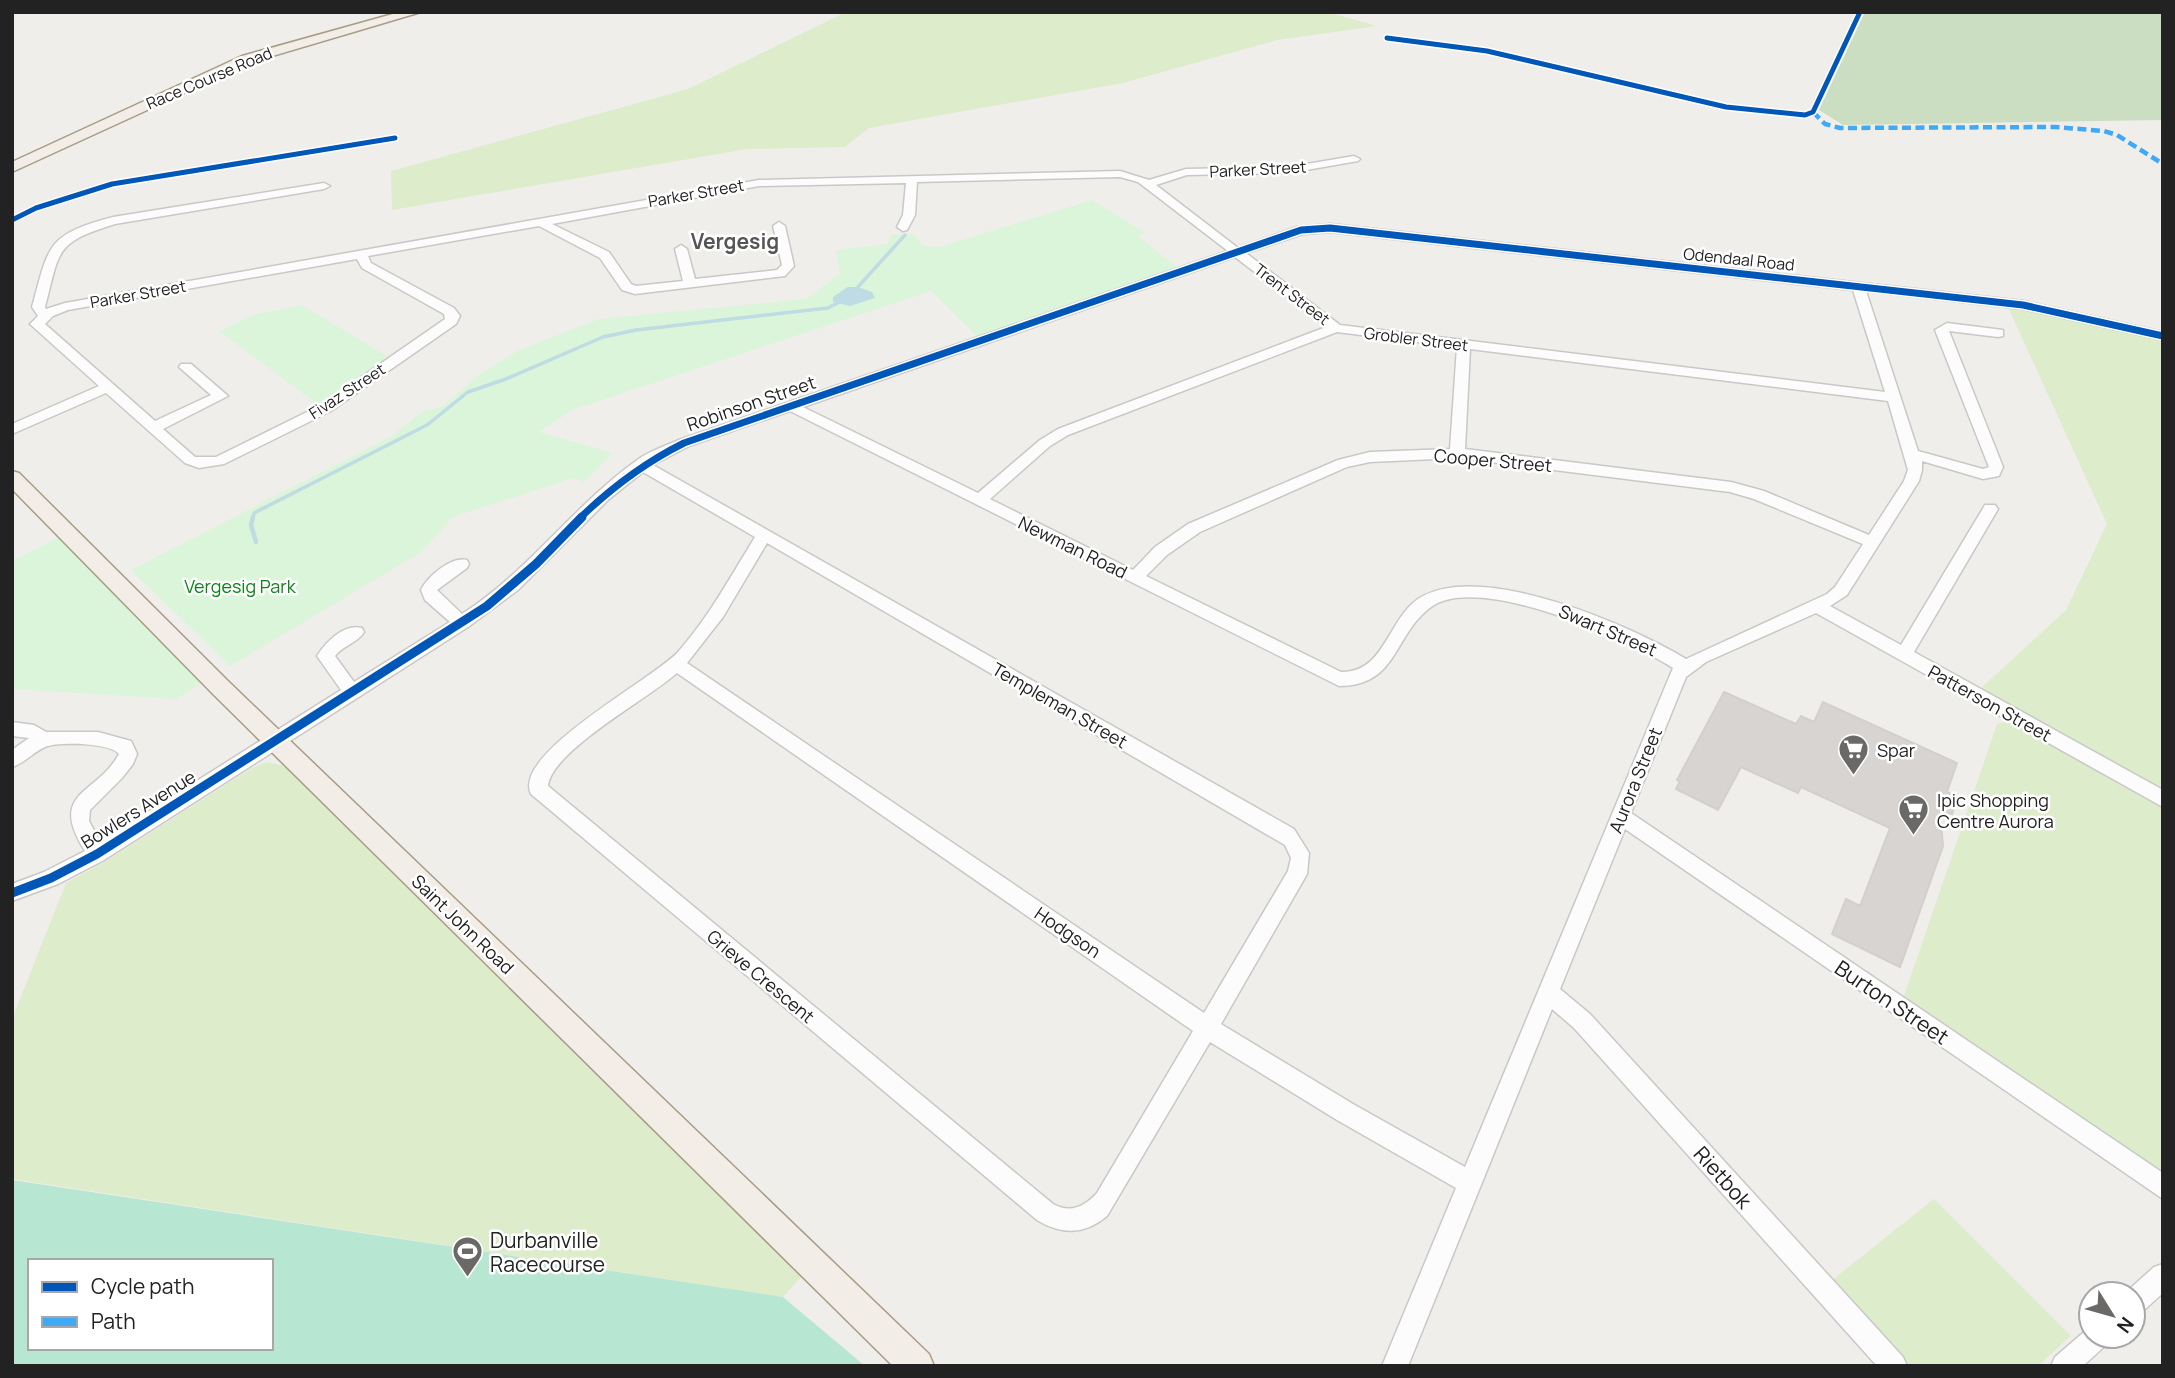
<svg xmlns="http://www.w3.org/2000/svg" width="2175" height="1378" viewBox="0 0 2175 1378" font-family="Manrope,sans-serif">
<rect width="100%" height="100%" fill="#f0eeeb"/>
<!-- grass -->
<path fill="#ddeccb" d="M 846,12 L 1327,12 L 1377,26 L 1277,40 L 1123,83 L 869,128 L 845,147 L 747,149 L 392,210 L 391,171 L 688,89 Z
M 2008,307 L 2163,339 L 2163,792 L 1979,690 L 2066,610 L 2107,524 Z
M 2007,721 L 2163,807 L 2163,1176 L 1903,999 L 1997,724 Z
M 267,762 L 280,765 L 285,762 L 803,1275 L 783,1297 L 12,1179 L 12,1019 L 66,883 L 108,860 L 252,768 Z
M 1934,1199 L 2071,1336 L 2038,1366 L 1909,1366 L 1831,1281 Z"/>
<!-- forest -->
<path fill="#cbdec1" d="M 1865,12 L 2163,12 L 2163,120 L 1843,125 L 1819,110 Z"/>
<!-- park -->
<path fill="#daf5da" d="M 1092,200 L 1145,233 L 1138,236 L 1178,268 L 978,337 L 931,291 L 572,410 L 539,432 L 613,453 L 584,482 L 573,478 L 453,517 L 420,553 L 230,666 L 131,570 L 392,436 L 423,411 L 442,407 L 480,374 L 519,350 L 599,319 L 806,299 L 840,274 L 836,250 L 888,244 L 891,235 L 912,234 L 924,246 L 939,247 Z
M 302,305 L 390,358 L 321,407 L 219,331 L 256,314 Z
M 59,537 L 201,683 L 176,699 L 12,689 L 12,561 Z"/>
<!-- pitch -->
<path fill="#b7e6d2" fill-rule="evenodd" d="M 12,1180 L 783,1297 L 865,1366 L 12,1366 ZM 30,1261 L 271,1261 L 271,1348 L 30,1348 Z"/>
<!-- water -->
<path fill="#bfdbe3" d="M 848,287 L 858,287 L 872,292 L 875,298 L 850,306 L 833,302 L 833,297 Z"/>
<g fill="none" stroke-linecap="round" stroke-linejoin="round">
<!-- stream-far1 -->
<path stroke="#bfdbe3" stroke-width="3.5" d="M 856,289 L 905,235
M 253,518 L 254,513 L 427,425 L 468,392 L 506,379 L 603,337 L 636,330 L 828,308 L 841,301"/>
<!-- stream -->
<path stroke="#bfdbe3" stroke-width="4.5" d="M 253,517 L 251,525 L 256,542"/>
</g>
<!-- building -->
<path fill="#d7d4d2" stroke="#d3d0cc" stroke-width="2" d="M 1724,692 L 1796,724 L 1801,716 L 1814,722 L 1823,702 L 1957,763 L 1947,792 L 1958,797 L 1952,814 L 1940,811 L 1943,846 L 1900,967 L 1832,934 L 1846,899 L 1860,906 L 1890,828 L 1801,787 L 1798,793 L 1741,767 L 1718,810 L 1676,789 L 1680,781 L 1677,780 Z"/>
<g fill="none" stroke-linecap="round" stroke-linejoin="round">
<defs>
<path id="minor" d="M 1354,156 L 1360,159 L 1358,161 L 1289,173 L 1187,175 L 1156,185 L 1238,248 L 1297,227 L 1330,224 L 2023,301 L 2163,332 L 2163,340 L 2023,309 L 1866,291 L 1918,451 L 1983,469 L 1989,467 L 1935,330 L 1947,323 L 2003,330 L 2003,336 L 1998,337 L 1949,331 L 2003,467 L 1999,476 L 1983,479 L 1922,461 L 1922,470 L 1919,481 L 1847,595 L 1830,606 L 1901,645 L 1985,505 L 1995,505 L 1998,509 L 1914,652 L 2163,790 L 2163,807 L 1816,613 L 1706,662 L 1686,677 L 1631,813 L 2163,1173 L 2163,1199 L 1625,829 L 1560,989 L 1590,1014 L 1903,1357 L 1907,1366 L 1877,1366 L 1574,1028 L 1552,1009 L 1408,1366 L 1382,1366 L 1456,1188 L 1337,1120 L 1210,1042 L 1107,1216 C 1084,1235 1062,1235 1037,1220 L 531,794 C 511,754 652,680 678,652 C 709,617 731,576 755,537 L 643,472 L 608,500 L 518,590 L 468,627 L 104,860 L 58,884 L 12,901 L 12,884 L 44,872 L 85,851 C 47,791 97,795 119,754 C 111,743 58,741 45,747 C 33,752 25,763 12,767 L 12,750 L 29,738 L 12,736 L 12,722 L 34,725 L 46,732 L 98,732 L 131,741 L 137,754 L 133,764 L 122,778 L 90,810 L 89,821 L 100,842 L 341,690 L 317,656 C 326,642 344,623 362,628 L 364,632 C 358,643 343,645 335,656 L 354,682 L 450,622 L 425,600 L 421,590 C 427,577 451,556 467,560 L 469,564 L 467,568 L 437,590 L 462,614 C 528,572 573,506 636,461 C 647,452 665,446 679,440 L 1228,251 L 1138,182 L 1120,177 L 917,182 L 915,215 L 907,230 L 903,231 L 897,227 L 903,215 L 906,183 L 759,186 L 552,224 L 609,252 L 631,284 L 636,286 L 683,281 L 675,249 L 681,245 L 687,249 L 695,279 L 777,270 L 782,265 L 773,226 L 779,222 L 785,226 L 794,266 L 785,276 L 635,294 L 622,290 L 600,258 L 539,226 L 368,256 L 371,263 L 454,308 L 460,316 L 456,324 L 331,411 L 224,464 L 199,468 L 185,463 L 106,393 L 12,434 L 12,424 L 99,386 L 30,324 L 38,316 L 32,307 C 49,245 46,235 113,217 L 324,183 L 330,186 L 324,189 L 115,224 C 54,243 60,250 45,307 L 46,309 L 65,303 L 759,180 L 1120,171 L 1149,180 L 1186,169 L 1289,167 ZM 1330,232 L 1853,290 L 1885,392 L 1340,325 L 1246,253 L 1303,234 ZM 1235,257 L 1326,327 L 1058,429 L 1040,440 L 978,493 L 803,407 ZM 357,259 L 362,268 L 444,314 L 445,319 L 321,405 L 216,457 L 195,457 L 163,429 L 228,396 L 191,364 L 181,364 L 179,367 L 211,395 L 155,421 L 45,324 L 53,316 L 68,310 ZM 1337,332 L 1457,347 L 1450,449 L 1370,452 L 1338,460 L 1188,524 L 1155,547 L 1133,570 L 990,499 L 1050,446 L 1068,435 ZM 1470,349 L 1888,401 L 1908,470 L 1904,481 L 1869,535 L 1764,491 L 1731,482 L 1465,449 ZM 790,411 L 1339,686 C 1398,686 1393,635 1431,607 C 1478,572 1629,640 1673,668 L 1465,1167 L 1353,1104 L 1221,1024 L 1307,874 L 1309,853 L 1294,829 L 653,465 L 689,446 ZM 1457,458 L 1730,492 L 1754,499 L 1863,544 L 1835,587 L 1827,594 L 1686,659 C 1630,625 1486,563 1423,596 C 1388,614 1387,673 1341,672 L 1146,576 L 1167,555 L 1200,532 L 1347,467 L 1370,462 ZM 767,543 L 1285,845 L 1291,858 L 1288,871 L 1204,1013 L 687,663 L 723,617 ZM 677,673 L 1193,1031 L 1097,1193 C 1085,1206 1071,1214 1053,1204 L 548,786 C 551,751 648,699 677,673 Z
M 2163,1264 L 2163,1293 L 2142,1312 L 2133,1315 L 2133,1294 L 2124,1294 L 2154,1267 Z
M 2091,1326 L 2091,1336 L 2110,1336 L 2106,1345 L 2083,1366 L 2051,1366 L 2055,1357 Z"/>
<path id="major" d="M 400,12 L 421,12 L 252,62 L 12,172 L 12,162 L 242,56 Z
M 12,471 L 19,473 L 230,683 L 929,1354 L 934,1366 L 893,1366 L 214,695 L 12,489 Z"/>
</defs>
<!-- minor casing -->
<use href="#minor" stroke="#c9c8c7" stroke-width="3"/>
<!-- major casing -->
<use href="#major" stroke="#a79c86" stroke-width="3"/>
<!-- minor -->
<use href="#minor" fill="#fdfcfc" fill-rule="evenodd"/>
<!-- major -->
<use href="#major" fill="#f3ede7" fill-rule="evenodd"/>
<!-- quiet -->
<path stroke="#3fa9f5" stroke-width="4.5" stroke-dasharray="9 4.5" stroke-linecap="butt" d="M 1813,112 L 1825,124 L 1840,128 L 2055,127 L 2104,131 L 2117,135 L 2163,164"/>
<defs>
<path id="cycleway-far2" d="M 1387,38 L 1487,51 L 1726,107 L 1805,115 L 1813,112 L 1860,12
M 12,220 L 36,208 L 112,184 L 395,138"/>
<path id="cycleway-far1" d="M 580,518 C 612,487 644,463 684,443 L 1301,230 L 1330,228 L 2023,305 L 2163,336"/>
<path id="cycleway" d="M 12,893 L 51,878 L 97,854 L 487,606 L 536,564 L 582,517"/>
</defs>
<!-- cycleway-far2 casing -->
<use href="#cycleway-far2" stroke="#fff" stroke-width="8"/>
<!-- cycleway-far1 casing -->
<use href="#cycleway-far1" stroke="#fff" stroke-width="10"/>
<!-- cycleway casing -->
<use href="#cycleway" stroke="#fff" stroke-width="13"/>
<!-- cycleway-far2 -->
<use href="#cycleway-far2" stroke="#0057b8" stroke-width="5"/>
<!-- cycleway-far1 -->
<use href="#cycleway-far1" stroke="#0057b8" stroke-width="7"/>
<!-- cycleway -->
<use href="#cycleway" stroke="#0057b8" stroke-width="9"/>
</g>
<!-- icons -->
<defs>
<symbol id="supermarket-pin" viewBox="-11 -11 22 30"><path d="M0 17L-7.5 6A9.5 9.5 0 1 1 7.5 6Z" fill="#6a6968" stroke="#fff"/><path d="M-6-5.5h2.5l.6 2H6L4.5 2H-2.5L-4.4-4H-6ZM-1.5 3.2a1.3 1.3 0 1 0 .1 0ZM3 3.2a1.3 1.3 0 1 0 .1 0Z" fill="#fff"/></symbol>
<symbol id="stadium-pin" viewBox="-11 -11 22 30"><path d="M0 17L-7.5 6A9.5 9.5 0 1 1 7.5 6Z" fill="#6a6968" stroke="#fff"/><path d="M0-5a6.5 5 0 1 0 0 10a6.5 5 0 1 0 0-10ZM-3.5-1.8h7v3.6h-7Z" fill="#fff"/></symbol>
</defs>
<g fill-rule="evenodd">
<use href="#supermarket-pin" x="1836" y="732" width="35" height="47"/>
<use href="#supermarket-pin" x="1896" y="792" width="35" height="47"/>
<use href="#stadium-pin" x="450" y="1234" width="35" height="47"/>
</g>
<g text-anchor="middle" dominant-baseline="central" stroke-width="5" stroke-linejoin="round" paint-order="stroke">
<!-- far-street labels -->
<g font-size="16" fill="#222" stroke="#fff">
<text transform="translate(209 78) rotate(-23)">Race Course Road</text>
<text transform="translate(1258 169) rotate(-3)">Parker Street</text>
<text transform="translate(696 193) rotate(-10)">Parker Street</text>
<text transform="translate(1739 259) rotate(6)">Odendaal Road</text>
<text transform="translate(138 294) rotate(-10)">Parker Street</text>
<text transform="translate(1292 294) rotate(37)">Trent Street</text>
<text transform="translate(1416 339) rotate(7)">Grobler Street</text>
<text transform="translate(347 391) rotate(-33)">Fivaz Street</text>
</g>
<!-- street labels -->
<g font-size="18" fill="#222" stroke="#fff">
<text transform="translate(751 403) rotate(-19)">Robinson Street</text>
<text transform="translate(1493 460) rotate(5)">Cooper Street</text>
<text transform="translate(1073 547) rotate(26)">Newman Road</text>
<text transform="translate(1608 630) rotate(23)">Swart Street</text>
<text transform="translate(1990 703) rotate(29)">Patterson Street</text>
<text transform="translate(1060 705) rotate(30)">Templeman Street</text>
<text transform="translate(1635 780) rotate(-68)">Aurora Street</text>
<text transform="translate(138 809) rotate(-32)">Bowlers Avenue</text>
<text transform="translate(463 924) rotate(44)">Saint John Road</text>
<text transform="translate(1068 932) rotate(34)">Hodgson</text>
<text transform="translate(761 976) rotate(40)">Grieve Crescent</text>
</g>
<!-- park labels -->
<g font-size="18" fill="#0c8416" stroke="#fff">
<text x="240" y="586">Vergesig Park</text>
</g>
<!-- poi labels -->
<g font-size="18" fill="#222" stroke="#fff" text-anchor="start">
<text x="1877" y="750">Spar</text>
<text x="1937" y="800">Ipic Shopping<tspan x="1937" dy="21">Centre Aurora</tspan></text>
</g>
<!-- far-district labels -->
<g font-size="21" font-weight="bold" fill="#555" stroke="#fff">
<text x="735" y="241">Vergesig</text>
</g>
<!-- near-street labels -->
<g font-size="21" fill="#222" stroke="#fff">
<text transform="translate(1892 1002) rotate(34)">Burton Street</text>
<text transform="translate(1723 1177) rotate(48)">Rietbok</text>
</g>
<!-- near-poi labels -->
<g font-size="21" fill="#222" stroke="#fff" text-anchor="start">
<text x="490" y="1240">Durbanville<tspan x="490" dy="24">Racecourse</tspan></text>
</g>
</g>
<!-- border -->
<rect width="2175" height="1378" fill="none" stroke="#222222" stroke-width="28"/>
<!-- legend -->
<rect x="28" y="1259" width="245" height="91" fill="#ffffff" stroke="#a7a7a7" stroke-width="2"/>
<rect x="42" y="1282" width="35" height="10" fill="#0057b8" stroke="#a7a7a7" stroke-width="2"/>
<text x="91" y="1294" font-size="21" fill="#222222">Cycle path</text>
<rect x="42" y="1317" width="35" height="10" fill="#3fa9f5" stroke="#a7a7a7" stroke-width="2"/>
<text x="91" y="1329" font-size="21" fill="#222222">Path</text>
<!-- north arrow -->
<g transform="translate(2112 1315) rotate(127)"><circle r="33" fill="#ffffff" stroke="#a7a7a7" stroke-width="2"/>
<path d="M0-5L12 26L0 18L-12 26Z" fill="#6a6968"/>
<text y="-10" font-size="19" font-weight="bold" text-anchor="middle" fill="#222222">N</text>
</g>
</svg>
